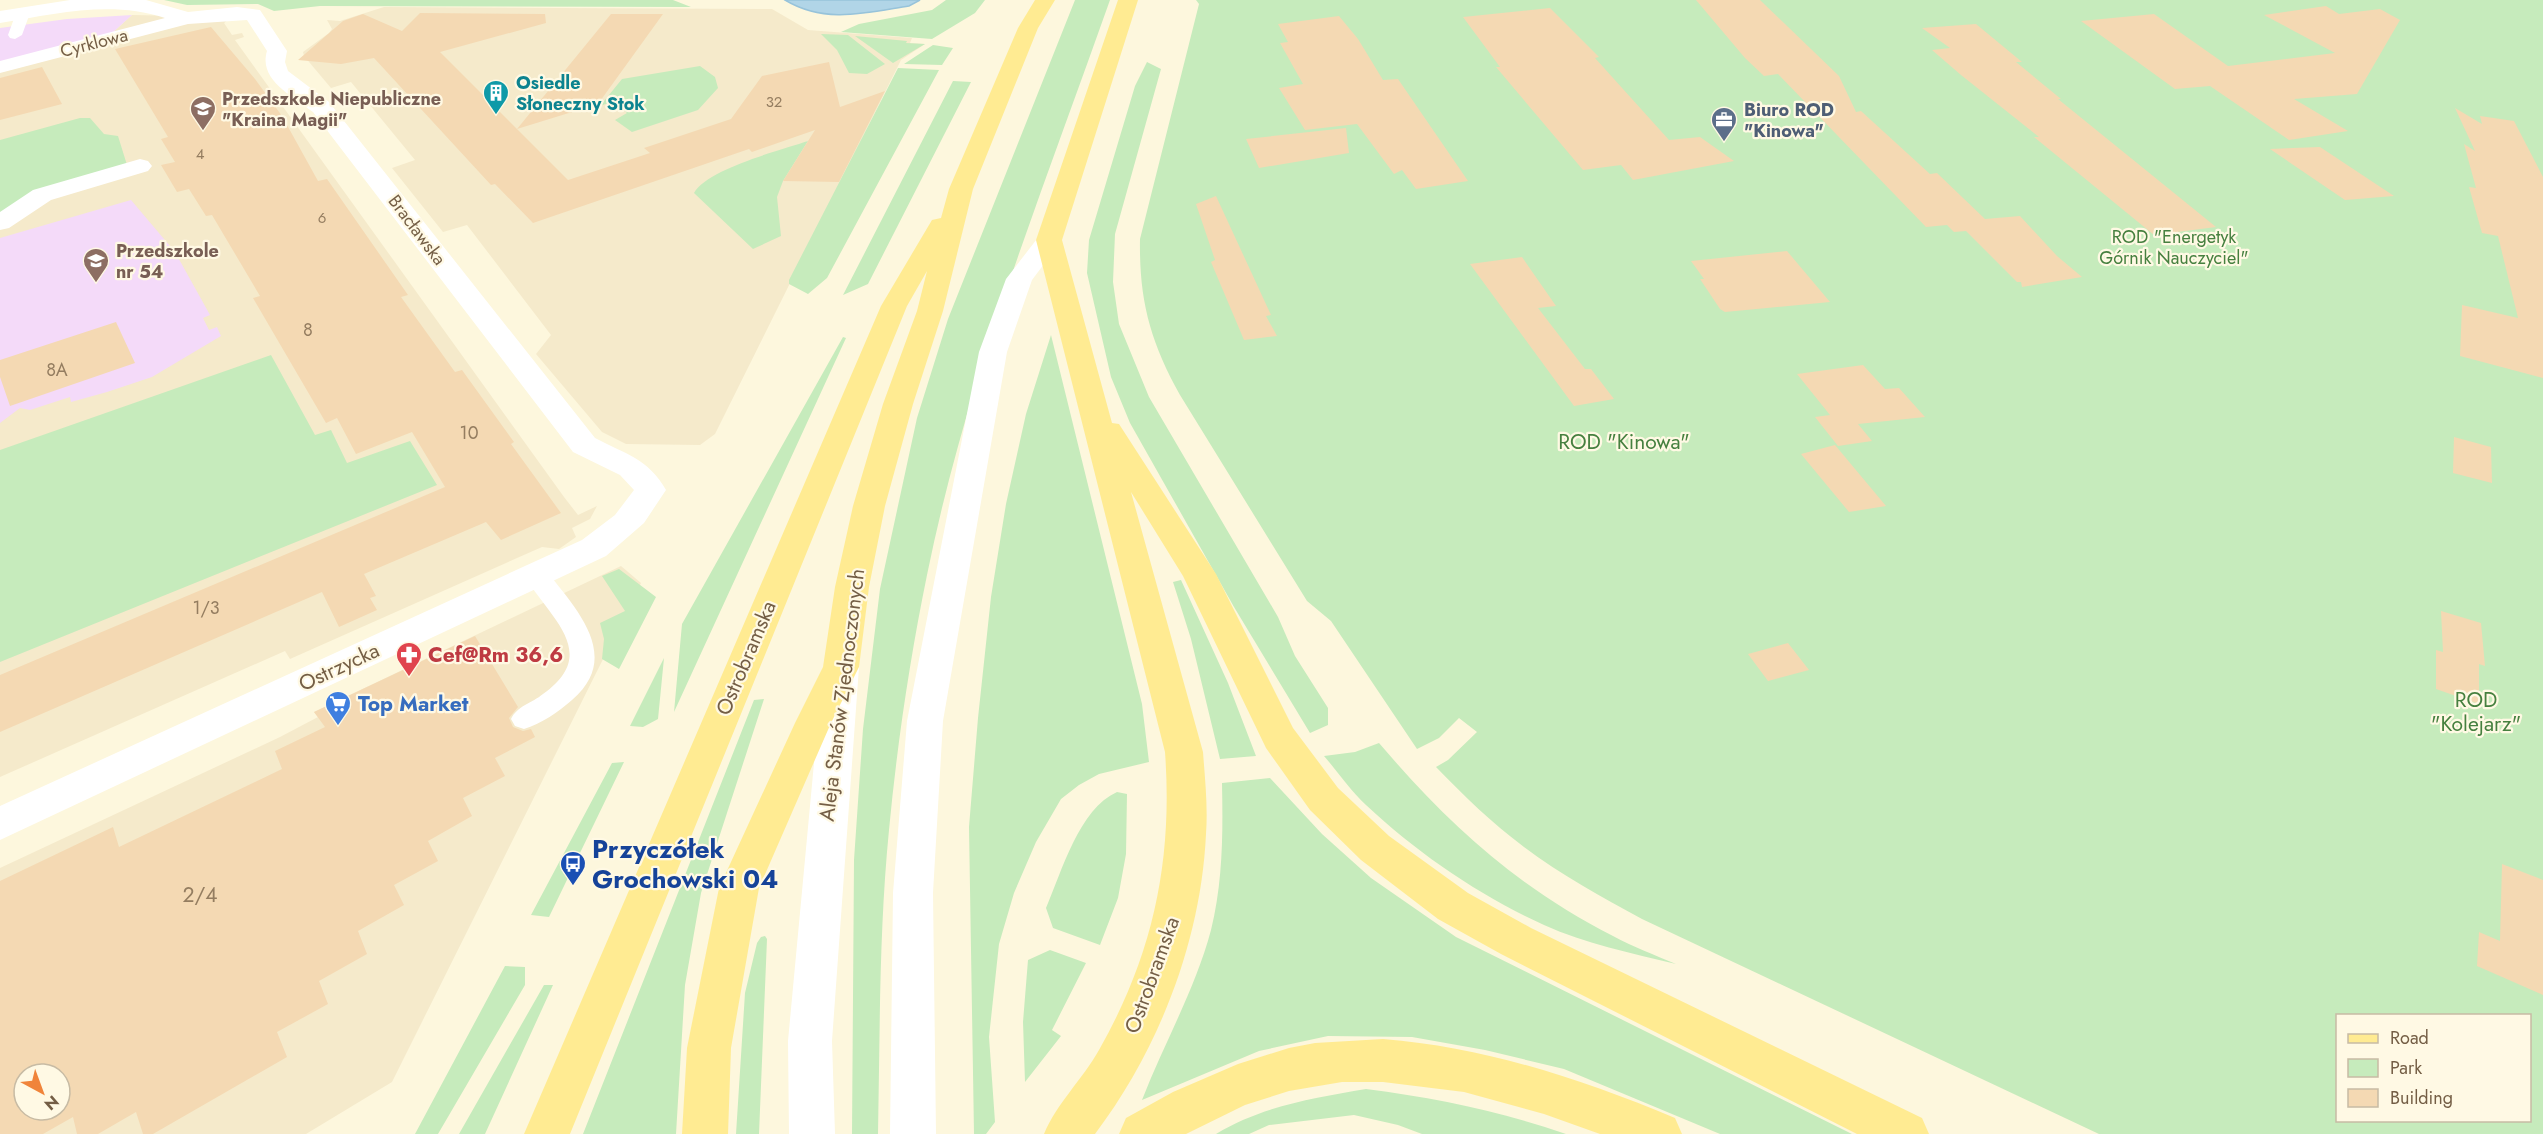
<svg xmlns="http://www.w3.org/2000/svg" width="2543" height="1134" viewBox="0 0 2543 1134" font-family="Jost,sans-serif">
<rect width="100%" height="100%" fill="#fdf7dd"/>
<!-- residential -->
<path fill="#f5eacb" fill-rule="evenodd" d="M 384,7 L 772,9 L 808,30 L 912,38 L 910,43 L 925,44 L 901,60 L 715,434 L 700,445 L 626,444 L 602,432 L 536,354 L 551,335 L 467,225 L 443,232 L 392,168 L 415,160 L 351,82 L 331,88 L 304,56 L 303,52 L 329,33 L 332,29 L 327,20 L 340,21 Z
M 132,15 L 232,17 L 224,23 L 232,35 L 242,33 L 244,37 L 235,40 L 564,497 L 578,515 L 597,506 L 590,519 L 572,528 L 576,537 L 559,549 L 542,547 L 290,659 L 285,651 L 0,777 L 0,62 L 110,35 Z
M 621,566 L 641,583 L 392,1082 L 306,1134 L 0,1134 L 0,868 L 280,737 L 318,717 L 314,712 ZM 24,1074 L 60,1074 L 60,1110 L 24,1110 Z"/>
<!-- education -->
<path fill="#f4daf9" d="M 132,15 L 110,35 L 0,62 L 0,28 L 67,19 Z
M 131,200 L 175,252 L 210,315 L 203,318 L 209,330 L 217,327 L 221,336 L 152,377 L 107,392 L 71,402 L 70,397 L 30,410 L 20,408 L 0,423 L 0,238 Z"/>
<!-- green -->
<path fill="#c6ebbc" fill-rule="evenodd" d="M 164,0 L 673,0 L 691,7 L 320,6 L 274,11 L 258,4 L 187,5 Z
M 946,0 L 985,0 L 975,13 L 932,39 L 841,32 L 859,24 L 932,10 Z
M 1075,0 L 1110,0 C 1043,190 967,377 927,575 C 910,658 897,745 889,830 C 879,931 880,1033 878,1134 L 852,1134 L 854,860 L 863,729 L 880,589 L 917,418 L 948,319 Z
M 1196,0 L 2543,0 L 2543,1134 L 2099,1134 L 1642,919 C 1602,897 1561,875 1524,847 C 1492,823 1464,796 1436,767 L 1448,760 L 1477,732 L 1459,718 L 1439,738 L 1417,749 L 1331,621 L 1307,601 L 1180,395 C 1150,341 1139,300 1140,239 L 1199,4 ZM 2338,1016 L 2530,1016 L 2530,1120 L 2338,1120 Z
M 821,34 L 848,35 L 885,64 L 867,74 L 849,73 L 837,50 Z
M 855,36 L 907,41 L 906,43 L 925,44 L 893,63 Z
M 933,45 L 953,48 L 942,65 L 904,64 Z
M 1147,62 L 1161,69 L 1115,234 L 1113,282 L 1119,324 L 1149,397 L 1278,617 L 1295,656 L 1328,708 L 1328,725 L 1310,733 L 1234,607 L 1130,423 L 1111,377 L 1087,273 L 1089,240 L 1135,86 Z
M 700,66 L 715,77 L 718,88 L 698,110 L 632,132 L 615,120 L 627,113 L 614,101 L 600,106 L 622,79 Z
M 898,68 L 939,70 L 827,278 L 808,294 L 789,284 L 789,280 Z
M 953,81 L 971,82 L 868,284 L 843,295 Z
M 80,118 L 90,118 L 104,134 L 118,136 L 127,165 L 0,215 L 0,140 Z
M 808,141 L 783,181 L 777,197 L 781,236 L 753,249 L 694,193 C 707,169 781,150 808,141 Z
M 1051,335 L 1142,704 L 1149,762 L 1099,774 L 1079,785 L 1061,799 L 1036,842 L 1014,893 L 999,944 L 989,1037 L 995,1122 L 986,1134 L 974,1134 L 969,827 L 978,718 L 991,597 L 1006,504 L 1026,414 Z
M 843,337 L 846,338 L 674,712 L 682,624 Z
M 271,355 L 315,435 L 331,430 L 347,463 L 410,441 L 437,485 L 0,662 L 0,450 Z
M 619,569 L 656,597 L 619,669 L 602,659 L 604,639 L 600,623 L 625,611 L 602,576 Z
M 1181,580 L 1228,683 L 1256,756 L 1220,759 L 1191,639 L 1173,582 Z
M 664,658 L 658,719 L 643,727 L 630,726 Z
M 764,699 L 701,893 L 685,985 L 676,1134 L 583,1134 L 754,700 Z
M 1379,743 C 1449,825 1517,887 1613,936 C 1633,947 1655,955 1676,964 C 1631,953 1586,944 1544,925 C 1480,896 1417,853 1366,805 C 1350,790 1338,772 1324,756 L 1355,752 Z
M 624,762 L 549,917 L 531,915 L 612,763 Z
M 1270,778 L 1322,834 L 1371,878 L 1456,937 L 1852,1134 L 1720,1134 L 1564,1069 L 1485,1050 L 1412,1037 L 1328,1036 L 1259,1051 L 1142,1100 C 1164,1043 1195,990 1211,930 C 1223,882 1223,832 1222,783 Z
M 1117,792 L 1127,794 L 1126,854 L 1118,898 L 1100,945 L 1053,928 L 1046,908 C 1062,871 1079,809 1117,792 Z
M 765,936 L 767,939 L 759,1134 L 736,1134 L 745,993 L 757,943 L 761,937 Z
M 1050,950 L 1086,963 L 1052,1030 L 1061,1036 L 1025,1082 L 1023,1022 L 1028,960 Z
M 505,966 L 525,967 L 525,985 L 438,1134 L 415,1134 Z
M 544,985 L 553,985 L 485,1134 L 459,1134 Z
M 1366,1089 C 1436,1098 1499,1111 1566,1134 L 1422,1134 L 1398,1125 L 1354,1115 L 1269,1125 L 1249,1134 L 1216,1134 C 1262,1106 1314,1098 1366,1089 Z"/>
<!-- water -->
<path fill="#b1d5e7" stroke="#97c3da" stroke-width="1.5" d="M 785,0 L 920,0 L 909,6 C 865,13 825,24 785,0 Z"/>
<!-- building -->
<path fill="#f4d9b3" fill-rule="evenodd" d="M 1696,0 L 1760,0 L 1839,76 L 1856,112 L 1861,111 L 1930,174 L 1937,173 L 1985,219 L 2020,216 L 2057,256 L 2082,277 L 2022,287 L 2021,282 L 2017,282 L 1966,231 L 1954,232 L 1947,225 L 1926,227 L 1778,74 L 1764,76 L 1745,58 Z
M 2326,6 L 2339,14 L 2380,9 L 2400,20 L 2357,94 L 2294,99 L 2348,131 L 2289,140 L 2210,86 L 2175,89 L 2081,21 L 2154,14 L 2228,66 L 2335,53 L 2264,15 Z
M 1550,8 L 1599,57 L 1595,58 L 1669,140 L 1700,137 L 1734,161 L 1633,180 L 1621,165 L 1583,170 L 1496,67 L 1500,67 L 1463,17 Z
M 420,13 L 545,14 L 546,23 L 440,52 L 517,129 L 611,14 L 663,14 L 598,104 L 517,129 L 568,180 L 650,153 L 644,148 L 731,119 L 762,76 L 829,62 L 840,107 L 885,91 L 839,182 L 783,181 L 815,130 L 752,152 L 749,149 L 533,223 L 495,184 L 491,185 L 374,58 L 341,64 L 298,60 L 343,21 L 363,14 L 402,31 Z
M 1339,16 L 1358,39 L 1383,80 L 1398,79 L 1468,181 L 1416,189 L 1402,170 L 1394,174 L 1357,124 L 1305,130 L 1279,88 L 1303,84 L 1280,43 L 1288,42 L 1278,24 Z
M 1976,24 L 2022,62 L 2016,62 L 2061,99 L 2058,99 L 2216,227 L 2154,235 L 2034,137 L 2039,137 L 1961,75 L 1932,50 L 1950,48 L 1922,28 Z
M 211,27 L 255,79 L 282,116 L 318,181 L 327,179 L 408,295 L 401,297 L 455,372 L 462,370 L 514,442 L 511,444 L 561,513 L 501,540 L 486,522 L 364,574 L 376,596 L 370,598 L 377,610 L 339,627 L 322,592 L 0,732 L 0,675 L 445,487 L 412,432 L 356,454 L 337,418 L 326,423 L 253,298 L 260,296 L 212,215 L 206,216 L 189,189 L 177,192 L 161,165 L 175,162 L 161,139 L 168,137 L 115,49 Z
M 42,67 L 62,104 L 0,120 L 0,78 Z
M 2455,108 L 2482,124 L 2480,116 L 2514,121 L 2543,177 L 2543,378 L 2460,356 L 2462,305 L 2518,318 L 2498,236 L 2482,233 L 2469,187 L 2476,188 L 2464,144 L 2475,151 Z
M 1346,128 L 1349,153 L 1259,168 L 1246,139 Z
M 2320,147 L 2394,196 L 2345,200 L 2270,149 Z
M 1216,196 L 1271,315 L 1266,316 L 1277,336 L 1244,340 L 1211,262 L 1215,260 L 1196,204 Z
M 1787,251 L 1830,302 L 1725,312 L 1720,309 L 1700,279 L 1704,279 L 1691,261 Z
M 1522,257 L 1556,306 L 1538,308 L 1585,369 L 1591,369 L 1614,399 L 1574,406 L 1470,264 Z
M 116,322 L 135,363 L 10,406 L 0,377 L 0,360 Z
M 1863,365 L 1885,389 L 1899,388 L 1925,417 L 1858,424 L 1872,441 L 1838,446 L 1815,417 L 1830,415 L 1797,374 Z
M 2454,437 L 2491,447 L 2492,483 L 2453,473 Z
M 1835,445 L 1886,506 L 1849,512 L 1801,454 Z
M 2441,611 L 2481,623 L 2485,666 L 2479,664 L 2479,704 L 2436,689 L 2436,650 L 2443,652 Z
M 475,636 L 518,707 L 509,718 L 513,727 L 523,731 L 531,729 L 535,737 L 495,758 L 505,776 L 463,798 L 472,816 L 428,841 L 438,861 L 394,885 L 404,905 L 358,931 L 367,954 L 319,981 L 328,1004 L 277,1032 L 287,1057 L 153,1134 L 143,1134 L 136,1112 L 98,1134 L 77,1134 L 73,1117 L 43,1134 L 0,1134 L 0,881 L 113,827 L 119,847 L 282,769 L 275,751 L 325,727 L 314,712 ZM 24,1074 L 60,1074 L 60,1110 L 24,1110 Z
M 1788,643 L 1809,670 L 1768,681 L 1748,654 Z
M 2502,864 L 2543,880 L 2543,995 L 2477,966 L 2479,932 L 2500,941 Z"/>
<g fill="none" stroke-linecap="round" stroke-linejoin="round">
<!-- lane -->
<path fill="#fff" fill-rule="evenodd" d="M 23,9 L 30,13 L 22,35 L 15,39 L 10,38 L 8,35 L 16,13 Z
M 536,566 L 545,569 C 576,609 623,656 572,700 C 558,712 541,724 524,729 L 515,726 L 511,719 C 517,706 532,703 543,694 C 602,652 548,617 524,575 L 527,569 Z"/>
<!-- street -->
<path fill="#fff" fill-rule="evenodd" d="M 146,0 L 188,12 L 237,7 L 260,10 L 287,51 L 285,62 L 288,71 L 329,102 L 595,438 C 625,454 648,458 666,490 L 644,523 L 606,556 L 0,840 L 0,806 L 582,540 L 615,515 L 634,490 L 620,475 L 573,452 L 313,112 C 293,96 258,80 267,51 L 247,20 L 188,24 L 0,73 L 0,61 L 165,18 C 111,0 55,14 0,23 L 0,11 L 70,0 Z
M 140,159 L 148,161 L 152,166 L 148,171 L 51,200 L 9,228 L 0,230 L 0,212 L 33,190 Z"/>
<!-- secondary -->
<path fill="#fff" fill-rule="evenodd" d="M 1049,232 L 1058,235 L 1062,240 L 1032,280 L 1007,352 L 943,721 L 933,893 L 936,1134 L 890,1134 L 893,893 L 907,721 L 979,352 L 1006,279 L 1040,235 Z
M 841,654 L 854,658 L 859,667 L 832,1041 L 835,1134 L 789,1134 L 788,1041 L 823,667 L 828,658 Z"/>
<!-- primary -->
<path fill="#ffeb92" fill-rule="evenodd" d="M 1035,0 L 1055,0 L 1038,28 L 973,189 L 943,311 L 913,404 L 885,506 L 869,587 L 859,667 L 831,723 L 759,888 L 731,1048 L 728,1134 L 682,1134 L 687,1048 L 719,888 L 795,723 L 823,667 L 835,587 L 853,506 L 883,404 L 917,311 L 927,271 L 907,306 L 570,1134 L 524,1134 L 881,306 L 929,225 L 932,220 L 941,218 L 949,189 L 1018,28 Z
M 1118,0 L 1138,0 L 1062,240 L 1112,423 L 1119,424 L 1216,574 L 1293,728 L 1338,788 L 1389,836 L 1468,893 L 1531,928 L 1922,1118 L 1929,1134 L 1857,1134 L 1501,954 L 1438,919 L 1361,860 L 1310,810 L 1266,748 L 1183,576 L 1131,492 L 1203,752 C 1205,779 1208,807 1206,834 C 1201,941 1159,1049 1095,1134 L 1044,1134 C 1057,1103 1082,1080 1099,1050 C 1153,955 1173,861 1165,752 L 1036,240 Z
M 1383,1039 C 1485,1047 1581,1079 1675,1118 L 1682,1134 L 1600,1134 L 1544,1114 L 1464,1092 L 1383,1082 L 1342,1082 L 1289,1091 L 1245,1105 L 1186,1134 L 1119,1134 L 1126,1118 L 1173,1092 L 1238,1064 L 1289,1048 L 1315,1043 Z"/>
</g>
<!-- icons -->
<defs>
<symbol id="building-pin" viewBox="-11 -11 22 30"><path d="M0 17L-7.5 6A9.5 9.5 0 1 1 7.5 6Z" fill="#0f9aa8" stroke="#fff9e4"/><path d="M-4-6H4V6H1V3H-1V6H-4ZM-2.5-4.3h1.7v1.8h-1.7ZM.8-4.3h1.7v1.8H.8ZM-2.5-1h1.7V.8h-1.7ZM.8-1h1.7V.8H.8Z" fill="#fff"/></symbol>
<symbol id="school-pin" viewBox="-11 -11 22 30"><path d="M0 17L-7.5 6A9.5 9.5 0 1 1 7.5 6Z" fill="#8d6e63" stroke="#fff9e4"/><path d="M0-5L7-2L0 1L-7-2ZM-4 1L0 2.5L4 1V4Q0 6-4 4Z" fill="#fff"/></symbol>
<symbol id="office-pin" viewBox="-11 -11 22 30"><path d="M0 17L-7.5 6A9.5 9.5 0 1 1 7.5 6Z" fill="#5c6f8a" stroke="#fff9e4"/><path d="M-6-3h4V-5.5h4V-3h4V5H-6ZM-1-4.5V-3h2v-1.5ZM-6 0V1H6V0Z" fill="#fff"/></symbol>
<symbol id="pharmacy-pin" viewBox="-11 -11 22 30"><path d="M0 17L-7.5 6A9.5 9.5 0 1 1 7.5 6Z" fill="#e0444e" stroke="#fff9e4"/><path d="M-2-6h4v4h4v4h-4v4h-4v-4h-4v-4h4Z" fill="#fff"/></symbol>
<symbol id="supermarket-pin" viewBox="-11 -11 22 30"><path d="M0 17L-7.5 6A9.5 9.5 0 1 1 7.5 6Z" fill="#3f7fe0" stroke="#fff9e4"/><path d="M-6-5.5h2.5l.6 2H6L4.5 2H-2.5L-4.4-4H-6ZM-1.5 3.2a1.3 1.3 0 1 0 .1 0ZM3 3.2a1.3 1.3 0 1 0 .1 0Z" fill="#fff"/></symbol>
<symbol id="bus-pin" viewBox="-11 -11 22 30"><path d="M0 17L-7.5 6A9.5 9.5 0 1 1 7.5 6Z" fill="#1a4fb4" stroke="#fff9e4"/><path d="M-5-6H5V4H4V6H2V4H-2V6H-4V4H-5ZM-3.5-4V0h7V-4ZM-3.5 1.2v1.5H-2V1.2ZM2 1.2v1.5H3.5V1.2Z" fill="#fff"/></symbol>
</defs>
<g fill-rule="evenodd">
<use href="#building-pin" x="481" y="78" width="30" height="40"/>
<use href="#school-pin" x="188" y="94" width="30" height="40"/>
<use href="#office-pin" x="1709" y="105" width="30" height="40"/>
<use href="#school-pin" x="81" y="246" width="30" height="40"/>
<use href="#pharmacy-pin" x="394" y="640" width="30" height="40"/>
<use href="#supermarket-pin" x="323" y="689" width="30" height="40"/>
<use href="#bus-pin" x="558" y="849" width="30" height="40"/>
</g>
<g text-anchor="middle" dominant-baseline="central" stroke-width="4.5" stroke-linejoin="round" paint-order="stroke">
<!-- far-number labels -->
<g font-size="15" fill="#947d60">
<text x="774" y="102">32</text>
<text x="200" y="154">4</text>
<text x="322" y="218">6</text>
</g>
<!-- far-street labels -->
<g font-size="18" fill="#745e45" stroke="#fff9e4">
<text transform="translate(94 43) rotate(-14)">Cyrklowa</text>
<text transform="translate(417 230) rotate(53)">Bracławska</text>
</g>
<!-- far-culture labels -->
<g font-size="18" font-weight="bold" fill="#0d838f" stroke="#fff9e4" text-anchor="start">
<text x="516" y="83">Osiedle<tspan x="516" dy="21">Słoneczny Stok</tspan></text>
</g>
<!-- far-education labels -->
<g font-size="18" font-weight="bold" fill="#785e54" stroke="#fff9e4" text-anchor="start">
<text x="222" y="99">Przedszkole Niepubliczne<tspan x="222" dy="21">"Kraina Magii"</tspan></text>
<text x="116" y="251">Przedszkole<tspan x="116" dy="21">nr 54</tspan></text>
</g>
<!-- far-service labels -->
<g font-size="18" font-weight="bold" fill="#4e5e75" stroke="#fff9e4" text-anchor="start">
<text x="1744" y="110">Biuro ROD<tspan x="1744" dy="21">"Kinowa"</tspan></text>
</g>
<!-- far-park labels -->
<g font-size="18" fill="#46803f" stroke="#fff9e4">
<text x="2174" y="237">ROD "Energetyk<tspan x="2174" dy="21">Górnik Nauczyciel"</tspan></text>
</g>
<!-- number labels -->
<g font-size="18" fill="#947d60">
<text x="308" y="330">8</text>
<text x="57" y="370">8A</text>
<text x="469" y="433">10</text>
<text x="206" y="608">1/3</text>
</g>
<!-- park labels -->
<g font-size="21" fill="#46803f" stroke="#fff9e4">
<text x="1624" y="442">ROD "Kinowa"</text>
<text x="2476" y="700">ROD<tspan x="2476" dy="24">"Kolejarz"</tspan></text>
</g>
<!-- health labels -->
<g font-size="21" font-weight="bold" fill="#be3a42" stroke="#fff9e4" text-anchor="start">
<text x="428" y="655">Cef@Rm 36,6</text>
</g>
<!-- street labels -->
<g font-size="21" fill="#745e45" stroke="#fff9e4">
<text transform="translate(746 658) rotate(-67)">Ostrobramska</text>
<text transform="translate(339 667) rotate(-25)">Ostrzycka</text>
<text transform="translate(842 695) rotate(-83)">Aleja Stanów Zjednoczonych</text>
<text transform="translate(1152 975) rotate(-70)">Ostrobramska</text>
</g>
<!-- shop labels -->
<g font-size="21" font-weight="bold" fill="#366cbe" stroke="#fff9e4" text-anchor="start">
<text x="358" y="704">Top Market</text>
</g>
<!-- near-number labels -->
<g font-size="21" fill="#947d60">
<text x="200" y="895">2/4</text>
</g>
<!-- near-transit labels -->
<g font-size="26" font-weight="bold" fill="#164399" stroke="#fff9e4" text-anchor="start">
<text x="592" y="849">Przyczółek<tspan x="592" dy="30">Grochowski 04</tspan></text>
</g>
</g>
<!-- legend -->
<rect x="2336" y="1014" width="195" height="108" fill="#fff9e4" stroke="#c7bba4" stroke-width="1.5"/>
<rect x="2348" y="1034" width="30" height="9" fill="#ffeb92" stroke="#c7bba4" stroke-width="1.5"/>
<text x="2390" y="1044" font-size="18" fill="#745e45">Road</text>
<rect x="2348" y="1059" width="30" height="18" fill="#c6ebbc" stroke="#c7bba4" stroke-width="1.5"/>
<text x="2390" y="1074" font-size="18" fill="#745e45">Park</text>
<rect x="2348" y="1089" width="30" height="18" fill="#f4d9b3" stroke="#c7bba4" stroke-width="1.5"/>
<text x="2390" y="1104" font-size="18" fill="#745e45">Building</text>
<!-- north arrow -->
<g transform="translate(42 1092) rotate(139)"><circle r="28" fill="#fff9e4" stroke="#c7bba4" stroke-width="1.5"/>
<path d="M0-4.5L10 22L0 15L-10 22Z" fill="#f0843a"/>
<text y="-9" font-size="16" font-weight="bold" text-anchor="middle" fill="#745e45">N</text>
</g>
</svg>
